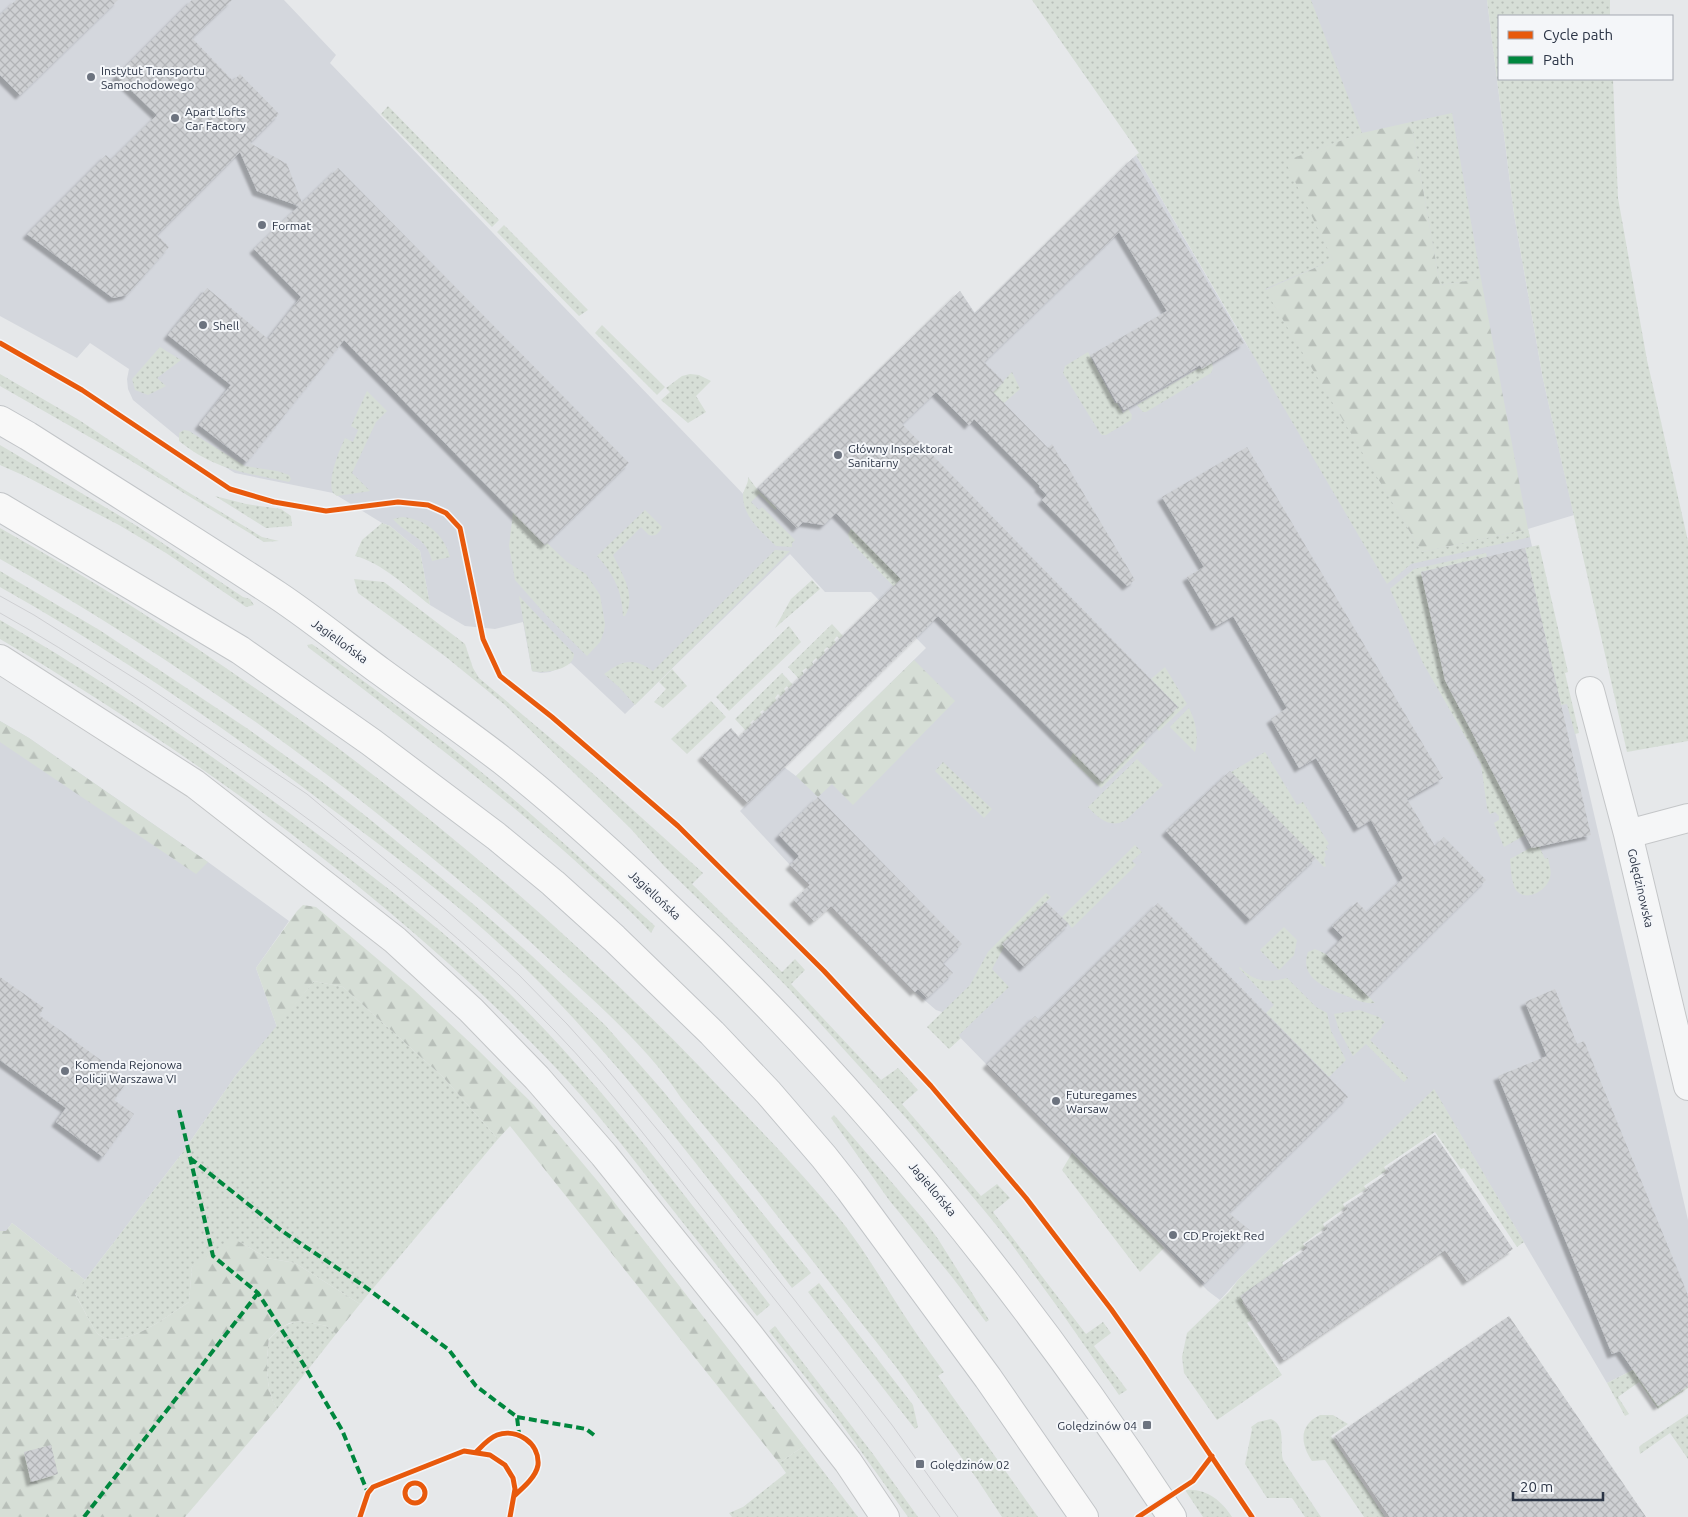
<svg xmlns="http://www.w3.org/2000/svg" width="1688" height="1517" viewBox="0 0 1688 1517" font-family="Ubuntu,sans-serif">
<defs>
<pattern id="grass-dots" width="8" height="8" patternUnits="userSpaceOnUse" patternTransform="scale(1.25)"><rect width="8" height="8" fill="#d6ded6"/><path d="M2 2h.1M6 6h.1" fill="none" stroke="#b8bfb9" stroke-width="1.8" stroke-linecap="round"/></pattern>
<pattern id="forest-firs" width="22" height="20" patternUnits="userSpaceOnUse" patternTransform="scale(1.25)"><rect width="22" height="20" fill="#d6ded6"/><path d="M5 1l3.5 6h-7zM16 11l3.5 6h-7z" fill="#b8bfb9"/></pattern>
<pattern id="building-cross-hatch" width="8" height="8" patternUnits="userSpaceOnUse" patternTransform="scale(1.25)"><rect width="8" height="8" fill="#ced0d3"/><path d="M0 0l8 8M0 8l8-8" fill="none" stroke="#b1b3b6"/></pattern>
<filter id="shadow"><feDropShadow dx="-4.5" dy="4.5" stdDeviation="1" flood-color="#0004"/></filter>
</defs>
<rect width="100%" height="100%" fill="#e6e8ea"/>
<!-- built -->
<path fill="#d4d7dd" d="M 0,0 L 284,0 L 336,55 L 330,63 L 747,498 L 960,291 L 975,313 L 1136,155 L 1250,351 L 1068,0 L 1487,0 L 1514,214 L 1543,379 L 1574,515 L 1528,529 L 1688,1220 L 1688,1342 L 1607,1383 L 1434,1090 L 1238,1280 L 1220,1300 L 1208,1291 L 947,1024 L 942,1012 L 936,1010 L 915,992 L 790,865 L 740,811 L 784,767 L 796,776 L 926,648 L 871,592 L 825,592 L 790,554 L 625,714 L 571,663 L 550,672 L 541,673 L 532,671 L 523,622 L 495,629 L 465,626 L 430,605 L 420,551 L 390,526 L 382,523 L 333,493 L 235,473 L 184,442 L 133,400 L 128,389 L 127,379 L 129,369 L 90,343 L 77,358 L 0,316 Z
M 0,721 L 29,738 L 208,862 L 289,921 L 256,968 L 277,1027 L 236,1075 L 183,1152 L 85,1280 L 12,1223 L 6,1231 L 0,1231 Z"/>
<!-- grass -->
<path fill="url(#grass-dots)" d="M 1032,0 L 1311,0 L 1362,133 L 1286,161 L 1333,260 L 1265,289 L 1422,552 L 1528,529 L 1530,537 L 1411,564 L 1387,584 L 1136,155 L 1139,153 Z
M 1487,0 L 1610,0 L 1610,16 L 1499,16 L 1499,79 L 1613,79 L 1618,198 L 1647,360 L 1688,541 L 1688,741 L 1627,752 L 1543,379 L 1514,214 Z
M 388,106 L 499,220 L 492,227 L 381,114 Z
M 1452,113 L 1481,279 L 1440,285 L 1411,122 Z
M 504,225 L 588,310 L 579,316 L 497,232 Z
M 602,325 L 665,387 L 657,395 L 595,333 Z
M 160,347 L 181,360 L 157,378 L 166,386 L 148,395 L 135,390 L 132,379 Z
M 1088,352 L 1115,403 L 1117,403 L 1123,413 L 1128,409 L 1132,415 L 1131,420 L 1106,435 L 1102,435 L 1100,433 L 1063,373 L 1065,366 Z
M 1212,363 L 1213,368 L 1211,373 L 1146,412 L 1143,412 L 1137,405 L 1199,368 L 1200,369 Z
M 1012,372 L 1020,389 L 1004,403 L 990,395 Z
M 0,374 L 79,420 L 183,489 L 262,537 L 279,541 L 264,542 L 128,459 L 0,386 Z
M 690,374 L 699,375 L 711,381 L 696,396 L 706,412 L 688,423 L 661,400 L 670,392 L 666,388 L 682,376 Z
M 367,391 L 387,411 L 376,422 L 352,473 L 370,491 L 337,496 L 333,493 C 327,480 339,451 345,438 L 353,442 L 358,430 L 351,426 Z
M 184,430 L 189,431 L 245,466 L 277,471 L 289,475 L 291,479 L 289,482 C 246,473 215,470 179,441 L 179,433 Z
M 0,445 L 137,526 L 243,597 L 250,599 L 254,605 L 246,607 L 166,553 L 119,525 L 27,477 L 0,465 Z
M 748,477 L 757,489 L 777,508 L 775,510 L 759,494 L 751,502 L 759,510 L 762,507 L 795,540 L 792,543 L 792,547 L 776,546 C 762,532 744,518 743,497 C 743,489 749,484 748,477 Z
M 215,496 L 246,504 L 281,509 L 291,516 L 292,526 L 266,528 Z
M 645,510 L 662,527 C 659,533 656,537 649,535 L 641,527 L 613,555 C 622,574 637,596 625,616 L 623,616 C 622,591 614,574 597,556 Z
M 513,512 L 545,545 L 547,543 L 567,562 L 586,574 L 600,595 L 605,624 L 604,631 L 600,642 L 587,656 L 546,615 L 515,580 L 509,546 Z
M 402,517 C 425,519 444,534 450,557 L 432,561 C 426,535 407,536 393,519 Z
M 382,523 L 390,526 L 420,551 L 430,605 C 409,589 381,562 355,556 L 362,540 Z
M 0,528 C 257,672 495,855 700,1067 C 748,1118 799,1168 843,1223 C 868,1255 888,1291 910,1324 C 921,1341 933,1356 944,1372 L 938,1376 L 1038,1517 L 1002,1517 L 977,1479 L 896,1367 L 753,1185 L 681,1098 C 648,1047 596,1003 552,962 C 503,916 451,873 399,831 C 274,730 140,638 0,559 Z
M 851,528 L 908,586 L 897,590 L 850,541 L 848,534 Z
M 1539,545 L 1568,672 L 1565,673 L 1579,733 L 1575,734 L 1567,704 L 1561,705 L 1525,548 Z
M 775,550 L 790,551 L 635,705 L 619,687 L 604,674 C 622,660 634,657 653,671 Z
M 1486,553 L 1487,557 L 1421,572 L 1445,680 L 1525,835 L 1504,847 L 1494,823 L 1499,820 L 1499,816 L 1495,812 L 1490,814 L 1487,808 L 1481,764 L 1423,663 L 1390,589 L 1414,569 Z
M 0,571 L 101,631 L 248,729 L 322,782 L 367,817 L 473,904 L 532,956 L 605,1025 L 663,1091 L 811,1273 L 792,1288 C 713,1184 634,1080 543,986 C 477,918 401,860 325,804 C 221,725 114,651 0,587 Z
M 354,579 L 384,582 L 465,644 L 473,668 L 479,678 L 592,773 L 703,873 L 692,884 L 782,972 L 795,959 L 805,970 L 791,984 L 881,1080 L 898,1068 L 918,1090 L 902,1104 L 981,1196 L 997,1184 L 1010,1198 L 993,1212 L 1086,1334 L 1103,1322 L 1111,1333 L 1094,1346 L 1127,1390 L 1119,1395 L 1059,1309 L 1010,1242 L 983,1209 L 906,1118 L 790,990 L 749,948 L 664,866 L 631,829 L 505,705 L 446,657 L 358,593 Z
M 812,580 L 820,589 L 775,628 L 791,599 Z
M 519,596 L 574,654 C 574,670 544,674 532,671 Z
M 0,620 C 112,685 217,758 320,836 C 389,889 459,942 520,1004 C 612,1097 689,1202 770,1305 L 757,1316 C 725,1276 693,1235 661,1195 C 628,1152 594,1108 556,1068 C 449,955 327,856 199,767 C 134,722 68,679 0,639 Z
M 832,624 L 843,636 L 840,639 L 837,636 L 834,640 L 836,642 L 830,649 L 827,647 L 824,650 L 825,653 L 818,660 L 816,658 L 812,662 L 814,665 L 808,670 L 806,668 L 802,671 L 804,674 L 799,679 L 788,667 Z
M 789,626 L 801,642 L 729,711 L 716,697 Z
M 312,644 C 378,691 443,739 505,792 C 556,835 605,881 655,926 L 651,933 C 627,906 599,883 572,858 C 488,783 399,716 309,648 L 307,645 Z
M 1165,667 L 1187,704 L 1159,731 L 1156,728 L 1178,707 L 1151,679 Z
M 672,669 L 687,686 L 663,708 L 654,702 L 666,689 L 659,682 Z
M 782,673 L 793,685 L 789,688 L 787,686 L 784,689 L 786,692 L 781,697 L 778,694 L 775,698 L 777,701 L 765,712 L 763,710 L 760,712 L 762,715 L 755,721 L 753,720 L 750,723 L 752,725 L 746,731 L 735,719 Z
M 711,701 L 726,717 L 687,754 L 671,739 Z
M 1189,708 C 1196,722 1199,737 1195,752 L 1170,727 Z
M 1143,741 L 1146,744 L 1101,788 L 1070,759 L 1073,753 Z
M 1265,752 L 1297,805 L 1303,802 L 1329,844 L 1326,846 L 1328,850 L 1324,851 L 1326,855 L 1324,859 L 1326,866 L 1324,867 L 1231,772 Z
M 1137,759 L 1163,785 L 1126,820 C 1111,829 1099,819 1088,807 Z
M 943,762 L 992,809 L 984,818 L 935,771 Z
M 1135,845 L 1142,852 L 1132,861 L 1136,865 L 1072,928 L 1062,917 Z
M 1539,846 L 1545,859 L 1548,858 C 1549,864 1552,871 1550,877 C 1548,890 1526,903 1516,890 C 1511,882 1511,868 1510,859 L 1532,847 Z
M 1046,893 L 1051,897 L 1002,945 L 1004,947 L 992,969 L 1009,987 L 959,1035 L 961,1038 L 949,1049 L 927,1027 L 970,985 L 988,952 Z
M 1284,927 L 1297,940 L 1294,955 L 1279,970 L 1260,950 Z
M 1315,949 L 1326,954 L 1375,1003 C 1363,1004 1354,999 1342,994 C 1324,987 1299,977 1308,952 Z
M 1240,967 C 1253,982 1269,983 1287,978 L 1316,1007 L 1327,1013 L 1331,1031 L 1346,1060 L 1329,1077 L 1266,1013 L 1274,1005 L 1239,968 Z
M 314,981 L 343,987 L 443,1077 L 498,1139 L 360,1304 L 295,1263 L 267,1258 L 238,1241 L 192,1267 L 189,1302 C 170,1314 120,1354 98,1334 C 93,1329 80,1302 75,1293 L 183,1152 L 236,1075 Z
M 1359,1010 L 1379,1017 L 1385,1022 L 1381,1026 L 1382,1027 L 1370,1040 L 1408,1078 L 1404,1082 L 1366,1044 L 1353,1056 L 1339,1030 L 1334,1014 Z
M 1434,1089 L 1524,1242 L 1517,1247 L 1464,1168 L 1461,1169 L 1435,1132 L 1384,1167 L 1386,1171 L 1364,1186 L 1366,1189 L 1343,1204 L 1345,1208 L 1323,1224 L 1325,1228 L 1303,1244 L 1305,1247 L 1282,1263 L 1285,1267 L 1264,1287 L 1242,1302 L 1253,1319 L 1247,1323 L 1282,1375 L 1217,1420 L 1184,1373 L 1182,1357 L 1187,1333 L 1229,1292 L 1238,1280 Z
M 834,1115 L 924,1220 L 938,1239 L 989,1320 L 986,1322 L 952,1277 L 889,1200 L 831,1118 Z
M 1072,1153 L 1164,1248 L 1140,1272 L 1062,1170 Z
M 819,1283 L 913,1405 L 918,1427 L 915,1429 L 808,1292 Z
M 302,1321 L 327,1326 L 336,1334 L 277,1409 C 265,1389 266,1362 269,1340 C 280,1328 285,1323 302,1321 Z
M 775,1326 L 873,1454 L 918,1517 L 908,1517 L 835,1415 L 769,1331 Z
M 1688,1342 L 1688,1388 L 1658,1409 L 1639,1382 L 1618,1397 L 1629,1414 L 1625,1416 L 1607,1383 Z
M 1688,1414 L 1688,1459 L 1670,1433 L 1640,1454 L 1639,1447 L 1641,1445 Z
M 1320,1415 L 1333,1415 L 1348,1424 L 1331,1436 L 1385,1517 L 1364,1517 L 1325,1460 L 1312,1461 C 1300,1443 1299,1425 1320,1415 Z
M 1271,1419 C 1287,1426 1279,1446 1283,1460 L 1321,1517 L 1305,1517 L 1292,1498 L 1267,1498 L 1245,1464 L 1252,1429 L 1251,1427 L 1258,1422 Z
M 804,1446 L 858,1517 L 732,1517 L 729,1513 L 743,1507 L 786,1473 L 779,1463 Z
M 1185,1490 C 1206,1488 1221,1500 1232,1517 L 1203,1517 Z"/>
<!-- forest -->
<path fill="url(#forest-firs)" d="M 1411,122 L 1440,285 L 1481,279 L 1528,529 L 1422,552 L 1265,290 L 1333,260 L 1285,161 L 1362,133 Z
M 914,660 L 955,701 L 853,805 L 832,784 L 818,797 L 796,776 Z
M 0,721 L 29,738 L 208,862 L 196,874 L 0,742 Z
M 303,905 L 316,907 L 413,989 L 479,1051 L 533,1104 L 600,1184 L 804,1446 L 779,1463 L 510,1126 L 498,1139 L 443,1077 L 343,987 L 314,981 L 277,1027 L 256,968 L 297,911 Z
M 12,1223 L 85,1280 L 75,1294 C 80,1302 93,1329 98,1334 C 120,1354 170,1314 189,1302 L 192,1267 L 231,1239 L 238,1241 L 267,1258 L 295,1263 L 360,1304 L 336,1334 L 327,1326 L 302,1321 L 289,1323 L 279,1329 L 269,1339 C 266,1362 265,1389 277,1409 L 185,1517 L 0,1517 L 0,1231 L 6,1231 Z"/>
<!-- building -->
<path fill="url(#building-cross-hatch)" filter="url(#shadow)" d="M 16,0 L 118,0 L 20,95 L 0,75 L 0,15 Z
M 192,0 L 232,0 L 192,38 L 233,81 L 240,74 L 279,114 L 250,143 L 287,164 L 302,203 L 338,168 L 629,463 L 545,545 L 344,340 L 247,462 L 199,425 L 231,385 L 168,335 L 207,288 L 268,339 L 301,297 L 254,249 L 299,206 L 257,191 L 240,152 L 157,235 L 169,247 L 127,295 L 113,298 L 27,234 L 106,155 L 111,160 L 157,115 L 116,76 Z
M 1133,158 L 1244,343 L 1202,369 L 1200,365 L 1124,410 L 1119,402 L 1117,403 L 1091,355 L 1167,311 L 1119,232 L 984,362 L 1004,382 L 993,392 L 1048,448 L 1052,444 L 1064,464 L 1066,464 L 1135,580 L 1127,586 L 1042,500 L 1047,495 L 1039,487 L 1040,486 L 974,419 L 969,425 L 936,392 L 902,424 L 1178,707 L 1102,782 L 938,616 L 748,803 L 702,756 L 731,728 L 739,737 L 901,579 L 836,513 L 824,525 L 803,522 L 797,528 L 758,488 L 960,291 L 975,314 Z
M 1247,447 L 1443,778 L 1407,799 L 1435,846 L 1444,837 L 1486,880 L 1368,996 L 1326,954 L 1343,937 L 1332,926 L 1357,902 L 1367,912 L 1403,878 L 1371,820 L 1358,828 L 1316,758 L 1299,768 L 1271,719 L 1287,708 L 1233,616 L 1216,626 L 1187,577 L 1204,567 L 1162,497 Z
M 1525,548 L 1591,835 L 1532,848 L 1445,680 L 1421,572 Z
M 1230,771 L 1316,858 L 1250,920 L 1166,831 Z
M 818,797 L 962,944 L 943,963 L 953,973 L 927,998 L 918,989 L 915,992 L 831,906 L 814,921 L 794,900 L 810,885 L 790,865 L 799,856 L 779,835 Z
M 1046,902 L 1069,924 L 1024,967 L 1002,944 Z
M 1158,903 L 1348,1097 L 1229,1213 L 1253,1233 L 1205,1283 L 987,1064 L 1035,1016 L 1039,1020 Z
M 0,977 L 44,1008 L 39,1015 L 128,1080 L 114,1100 L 134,1114 L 103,1157 L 56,1122 L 66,1108 L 0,1060 Z
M 1555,989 L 1577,1044 L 1584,1041 L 1688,1295 L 1688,1386 L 1658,1406 L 1620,1351 L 1612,1354 L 1498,1076 L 1547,1056 L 1525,1002 Z
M 1435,1135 L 1513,1249 L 1467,1281 L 1445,1250 L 1284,1360 L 1240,1296 L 1308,1248 L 1305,1244 L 1328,1229 L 1326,1225 L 1348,1209 L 1346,1205 L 1369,1190 L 1367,1187 L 1390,1172 L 1387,1168 Z
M 1509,1316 L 1646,1517 L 1390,1517 L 1335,1436 Z
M 51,1445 L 58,1474 L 31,1482 L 24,1452 Z"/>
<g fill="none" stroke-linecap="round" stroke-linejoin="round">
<defs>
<path id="minor" d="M 0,659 L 195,784 L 395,940 L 471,1010 L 537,1078 L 604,1155 L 749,1335 L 848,1462 L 885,1517
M 1590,691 L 1628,834 L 1688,1086
M 1628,834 L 1688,818"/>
<path id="major" d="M 0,420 L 28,436 C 111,489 195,541 277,595 C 313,619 346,646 380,671 C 421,701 463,730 503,761 C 561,807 616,857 670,909 C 862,1090 1027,1296 1172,1517
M 0,507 L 240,650 L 371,742 L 496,836 L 553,883 L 614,938 L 712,1033 L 768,1092 L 824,1157 L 850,1190 L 988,1378 L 1084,1517"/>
</defs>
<!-- minor casing -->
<use href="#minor" stroke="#c4c6c8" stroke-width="30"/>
<!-- major casing -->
<use href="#major" stroke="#c2c5c8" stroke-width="30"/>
<!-- minor -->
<use href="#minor" stroke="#f5f6f7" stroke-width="28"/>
<!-- major -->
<use href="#major" stroke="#f8f8f8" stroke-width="28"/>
<!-- tram -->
<path stroke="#cecfd2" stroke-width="1" d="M 0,596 L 34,615 L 145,685 L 307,794 L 447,911 L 519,975 L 567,1024 L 601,1062 L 661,1134 L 793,1298 L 892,1425 L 958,1517
M 0,613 C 79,657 153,709 227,761 C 343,842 455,928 554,1030 C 612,1090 662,1158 714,1223 C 791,1320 869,1416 940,1517"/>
<!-- quiet -->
<path stroke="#00873e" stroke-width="4" stroke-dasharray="8 4" stroke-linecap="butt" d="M 179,1110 L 213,1256 L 258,1293 L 298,1355 L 342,1430 L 368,1493
M 190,1158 L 282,1231 L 364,1286 L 449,1350 L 476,1386 L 517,1417 L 519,1434
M 517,1417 L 586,1429 L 594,1435
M 84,1517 L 258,1293"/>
<defs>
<path id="cycleway" d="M 0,343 L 82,390 L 230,489 L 274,502 L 326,511 L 398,502 L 428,505 L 446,513 L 460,528 L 483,639 L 500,676 L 552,717 L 678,826 L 824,971 L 931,1086 L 1026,1198 L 1111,1309 L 1144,1356 L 1252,1517
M 476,1452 C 482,1446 489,1438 497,1435 C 517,1428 540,1443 538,1465 C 536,1477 523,1488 514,1496
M405 1493a10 10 0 1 1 20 0a10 10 0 1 1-20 0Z
M 360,1517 L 368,1493 L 373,1487 L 464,1451 L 490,1455 L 505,1465 L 513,1478 L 515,1489 L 510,1517
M 1138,1517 L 1193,1481 L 1212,1456"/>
</defs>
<!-- cycleway casing -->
<use href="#cycleway" stroke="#f4f6f9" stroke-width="8"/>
<!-- cycleway -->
<use href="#cycleway" stroke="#e8590c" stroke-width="5"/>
</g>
<!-- markers -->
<g fill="#6c737f" stroke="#f4f6f9" stroke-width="2">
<circle cx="91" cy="77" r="5"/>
<circle cx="175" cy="118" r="5"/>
<circle cx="262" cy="225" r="5"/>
<circle cx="203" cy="325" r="5"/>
<circle cx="838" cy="455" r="5"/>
<circle cx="65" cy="1071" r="5"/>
<circle cx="1056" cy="1101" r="5"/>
<circle cx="1173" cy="1235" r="5"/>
<rect x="1142" y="1420" width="10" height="10" rx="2.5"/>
<rect x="915" y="1459" width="10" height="10" rx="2.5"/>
</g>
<g text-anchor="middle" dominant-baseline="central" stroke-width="4" stroke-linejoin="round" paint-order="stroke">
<!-- poi labels -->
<g font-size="12" fill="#2b3445" stroke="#f4f6f9" text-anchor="start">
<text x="101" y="70">Instytut Transportu<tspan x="101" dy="14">Samochodowego</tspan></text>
<text x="185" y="111">Apart Lofts<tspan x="185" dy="14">Car Factory</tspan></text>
<text x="272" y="225">Format</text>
<text x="213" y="325">Shell</text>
<text x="848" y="448">Główny Inspektorat<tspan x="848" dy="14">Sanitarny</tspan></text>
<text x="75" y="1064">Komenda Rejonowa<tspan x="75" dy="14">Policji Warszawa VI</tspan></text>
<text x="1066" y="1094">Futuregames<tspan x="1066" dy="14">Warsaw</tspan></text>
<text x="1183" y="1235">CD Projekt Red</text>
<text x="1137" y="1425" text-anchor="end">Golędzinów 04</text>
<text x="930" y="1464">Golędzinów 02</text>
</g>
<!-- street labels -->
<g font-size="12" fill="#2b3445" stroke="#f4f6f9">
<text transform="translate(340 641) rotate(36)">Jagiellońska</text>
<text transform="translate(1641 888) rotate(77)">Golędzinowska</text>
<text transform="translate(655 895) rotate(43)">Jagiellońska</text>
<text transform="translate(933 1189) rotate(50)">Jagiellońska</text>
</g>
</g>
<!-- legend -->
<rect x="1498" y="15" width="175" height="65" fill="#f4f6f9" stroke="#a4a8b1"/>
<rect x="1508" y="31" width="25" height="8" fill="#e8590c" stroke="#a4a8b1"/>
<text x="1543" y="40" font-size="15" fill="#2b3445">Cycle path</text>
<rect x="1508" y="56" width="25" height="8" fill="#00873e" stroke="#a4a8b1"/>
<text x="1543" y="65" font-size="15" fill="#2b3445">Path</text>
<!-- scale -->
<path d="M1513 1492v8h90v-8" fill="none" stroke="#2b3445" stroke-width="2.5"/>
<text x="1520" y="1492" font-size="15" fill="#2b3445" stroke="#f4f6f9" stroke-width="4" paint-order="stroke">20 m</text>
</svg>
